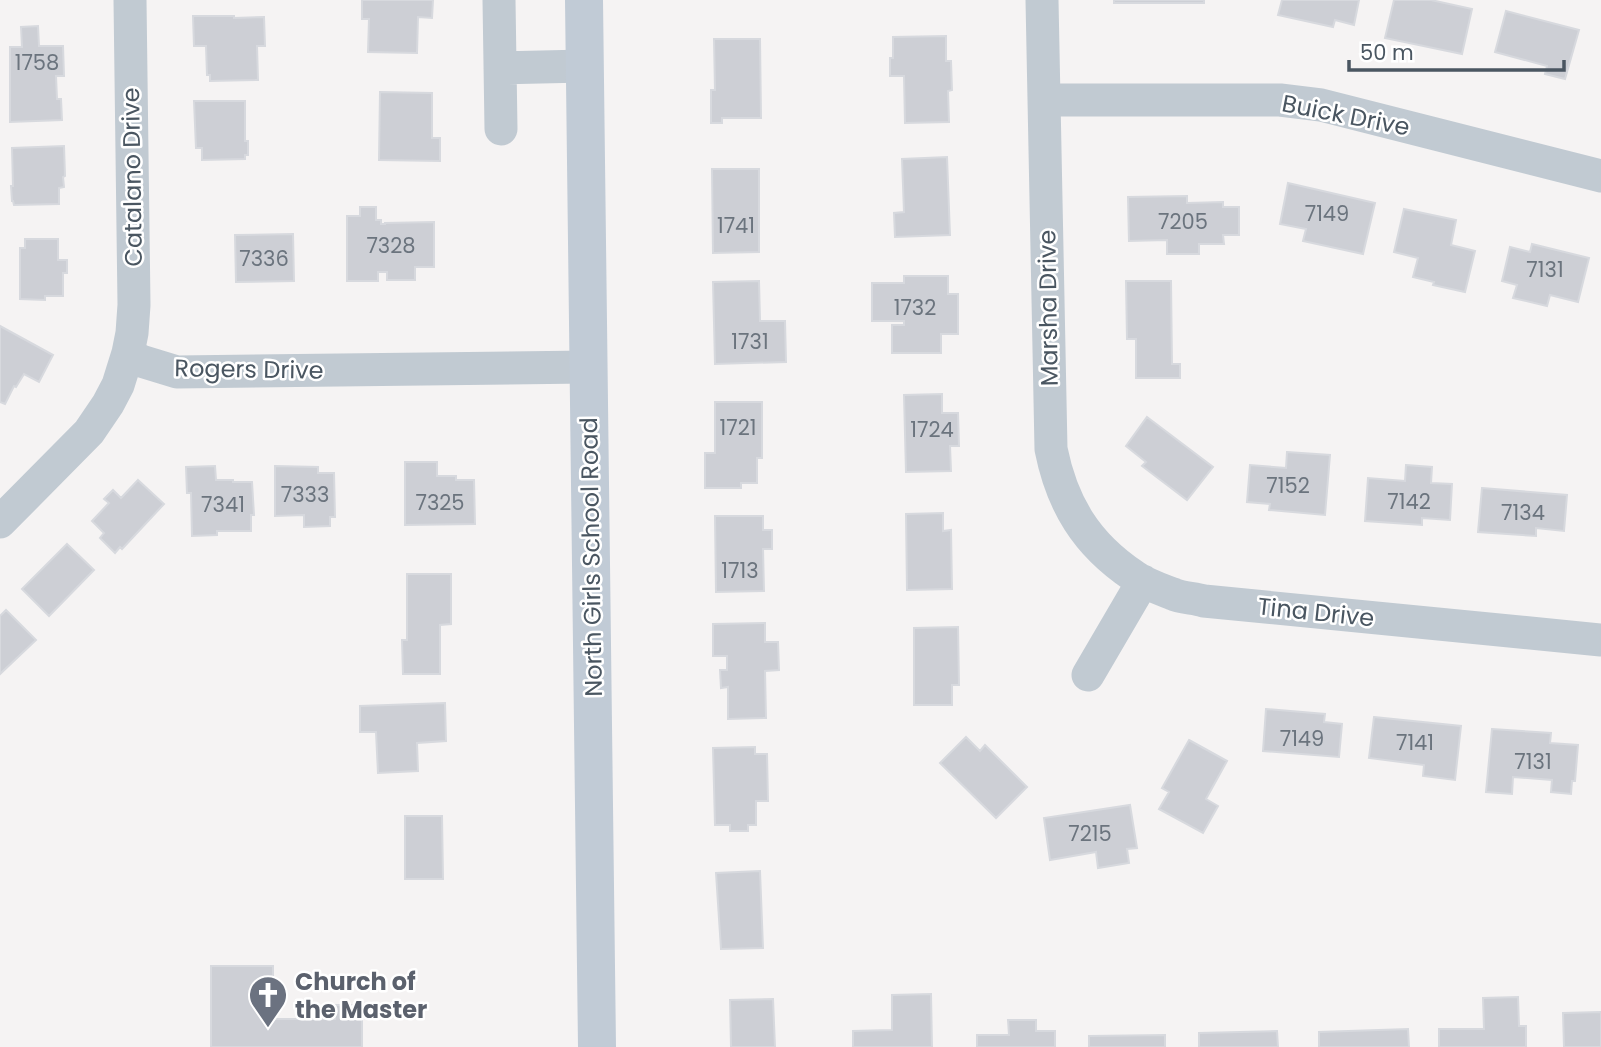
<svg xmlns="http://www.w3.org/2000/svg" width="1601" height="1047" viewBox="0 0 1601 1047" font-family="Poppins,sans-serif">
<rect width="100%" height="100%" fill="#f5f3f3"/>
<!-- building -->
<path fill="#cdcfd5" stroke="#d7d9de" stroke-width="2" d="M 362,0 L 433,0 L 432,18 L 418,17 L 417,53 L 368,52 L 369,19 L 362,19 Z
M 1114,0 L 1204,0 L 1204,3 L 1114,3 Z
M 1282,0 L 1359,0 L 1354,25 L 1335,20 L 1333,27 L 1278,15 Z
M 1394,0 L 1431,0 L 1472,9 L 1462,54 L 1385,38 Z
M 1506,11 L 1579,30 L 1565,79 L 1545,74 L 1547,66 L 1495,52 Z
M 193,16 L 234,16 L 234,18 L 264,17 L 265,46 L 257,46 L 258,80 L 210,81 L 210,75 L 207,75 L 206,46 L 194,46 Z
M 38,26 L 39,46 L 63,46 L 64,76 L 56,76 L 57,99 L 61,99 L 62,120 L 10,122 L 10,47 L 22,47 L 21,27 Z
M 946,36 L 946,61 L 951,61 L 952,90 L 948,91 L 949,122 L 905,123 L 904,76 L 890,76 L 890,58 L 893,58 L 893,37 Z
M 714,39 L 760,39 L 761,118 L 722,118 L 722,123 L 711,123 L 711,90 L 715,90 Z
M 380,92 L 432,93 L 432,138 L 440,138 L 440,161 L 379,160 Z
M 194,101 L 245,101 L 245,141 L 248,141 L 248,155 L 245,155 L 245,159 L 202,160 L 202,148 L 196,148 Z
M 64,146 L 65,176 L 63,177 L 64,187 L 59,188 L 59,204 L 14,205 L 13,201 L 12,201 L 11,186 L 13,186 L 12,148 Z
M 947,157 L 950,235 L 895,237 L 894,213 L 904,212 L 902,159 Z
M 712,169 L 759,169 L 759,252 L 713,253 Z
M 1288,183 L 1375,203 L 1363,254 L 1303,241 L 1306,229 L 1280,224 Z
M 1187,196 L 1187,203 L 1223,202 L 1223,207 L 1239,207 L 1239,235 L 1223,235 L 1224,244 L 1199,244 L 1199,254 L 1167,254 L 1167,240 L 1129,241 L 1128,197 Z
M 360,207 L 376,207 L 376,220 L 381,220 L 381,224 L 385,224 L 385,223 L 434,222 L 434,267 L 415,267 L 415,280 L 387,280 L 387,272 L 378,272 L 378,281 L 347,281 L 347,216 L 360,216 Z
M 1404,209 L 1456,220 L 1451,245 L 1475,251 L 1465,292 L 1433,285 L 1434,282 L 1413,277 L 1418,258 L 1394,252 Z
M 293,234 L 294,281 L 236,282 L 235,235 Z
M 25,239 L 58,239 L 58,260 L 67,260 L 67,273 L 63,273 L 63,296 L 45,296 L 45,300 L 20,299 L 20,248 L 25,248 Z
M 1532,244 L 1589,258 L 1578,302 L 1550,295 L 1547,306 L 1513,298 L 1517,285 L 1502,281 L 1510,247 L 1530,252 Z
M 904,276 L 948,276 L 948,294 L 958,294 L 958,334 L 941,334 L 941,353 L 892,353 L 892,325 L 904,325 L 904,321 L 872,321 L 872,283 L 904,283 Z
M 759,281 L 760,321 L 785,321 L 786,362 L 715,364 L 713,282 Z
M 1126,281 L 1171,281 L 1172,364 L 1180,364 L 1180,378 L 1136,378 L 1136,339 L 1127,339 Z
M 0,326 L 53,355 L 39,382 L 24,374 L 16,387 L 14,386 L 5,404 L 0,402 Z
M 942,394 L 942,413 L 958,413 L 959,446 L 950,446 L 951,471 L 906,472 L 904,395 Z
M 715,402 L 762,402 L 762,458 L 757,458 L 757,483 L 741,483 L 741,488 L 705,488 L 705,453 L 715,453 Z
M 1147,417 L 1213,467 L 1187,500 L 1142,466 L 1146,462 L 1126,446 Z
M 1287,452 L 1330,455 L 1325,515 L 1269,510 L 1270,504 L 1247,502 L 1250,465 L 1286,468 Z
M 405,462 L 437,462 L 437,476 L 456,476 L 456,480 L 474,480 L 475,524 L 405,525 Z
M 1406,465 L 1432,467 L 1431,483 L 1452,484 L 1450,520 L 1422,518 L 1422,525 L 1365,521 L 1368,478 L 1405,481 Z
M 215,466 L 216,480 L 233,480 L 233,482 L 252,482 L 254,515 L 251,515 L 251,531 L 217,531 L 217,535 L 192,536 L 191,493 L 187,493 L 186,467 Z
M 275,466 L 318,467 L 318,473 L 334,473 L 335,517 L 330,517 L 330,526 L 304,527 L 304,515 L 275,516 Z
M 138,480 L 164,504 L 122,549 L 120,547 L 115,553 L 100,538 L 104,533 L 92,521 L 109,503 L 104,499 L 113,490 L 121,498 Z
M 1482,488 L 1567,495 L 1564,531 L 1536,528 L 1536,536 L 1478,532 Z
M 943,513 L 943,531 L 951,530 L 952,589 L 907,590 L 906,514 Z
M 715,516 L 763,516 L 763,530 L 772,530 L 772,549 L 763,549 L 764,591 L 716,592 Z
M 67,544 L 94,570 L 49,616 L 22,589 Z
M 407,574 L 451,574 L 451,624 L 440,625 L 440,674 L 403,674 L 402,640 L 407,640 Z
M 6,610 L 36,640 L 0,674 L 0,616 Z
M 765,623 L 765,642 L 778,642 L 779,670 L 765,671 L 766,718 L 728,719 L 728,687 L 721,688 L 720,670 L 727,670 L 727,656 L 713,656 L 713,624 Z
M 958,627 L 959,685 L 952,685 L 952,705 L 914,705 L 914,628 Z
M 445,703 L 446,741 L 417,743 L 418,771 L 378,773 L 376,732 L 360,732 L 360,706 Z
M 1266,709 L 1325,714 L 1324,722 L 1342,724 L 1339,757 L 1263,751 Z
M 1374,717 L 1461,726 L 1455,780 L 1423,776 L 1424,765 L 1369,758 Z
M 1492,729 L 1551,733 L 1550,743 L 1578,745 L 1575,781 L 1572,781 L 1571,794 L 1551,792 L 1552,780 L 1513,777 L 1512,794 L 1486,792 Z
M 966,737 L 980,751 L 985,745 L 1027,787 L 996,818 L 940,763 Z
M 1189,740 L 1227,761 L 1206,799 L 1218,806 L 1203,833 L 1159,809 L 1169,792 L 1162,788 Z
M 755,747 L 755,754 L 767,754 L 768,801 L 756,801 L 756,825 L 748,825 L 748,831 L 730,831 L 730,825 L 715,825 L 713,748 Z
M 1130,805 L 1137,848 L 1127,849 L 1129,863 L 1098,868 L 1096,852 L 1050,860 L 1044,818 Z
M 405,816 L 442,816 L 443,879 L 405,879 Z
M 760,871 L 763,948 L 721,949 L 716,873 Z
M 211,966 L 273,966 L 273,1019 L 335,1019 L 335,1005 L 362,1005 L 362,1047 L 211,1047 Z
M 931,994 L 932,1047 L 853,1047 L 853,1031 L 892,1030 L 892,995 Z
M 1518,997 L 1519,1026 L 1526,1026 L 1526,1047 L 1439,1047 L 1439,1029 L 1484,1029 L 1483,998 Z
M 773,999 L 775,1047 L 731,1047 L 730,1000 Z
M 1601,1012 L 1601,1047 L 1564,1047 L 1563,1013 Z
M 1008,1020 L 1036,1020 L 1036,1031 L 1055,1031 L 1055,1047 L 977,1047 L 977,1035 L 1009,1035 Z
M 1408,1029 L 1409,1047 L 1319,1047 L 1319,1032 Z
M 1277,1031 L 1278,1047 L 1199,1047 L 1199,1033 Z
M 1165,1035 L 1165,1047 L 1089,1047 L 1089,1036 Z"/>
<g fill="none" stroke-linecap="round" stroke-linejoin="round">
<!-- minor -->
<path stroke="#c1cad2" stroke-width="33" d="M 499,0 L 501,129
M 1042,0 L 1051,449 C 1062,504 1086,544 1134,576 C 1145,584 1160,589 1173,594 C 1181,598 1195,598 1204,601 L 1601,640
M 500,68 L 585,66
M 1044,100 L 1280,100 L 1321,105 L 1601,176
M 128,353 L 141,361 L 177,372 L 588,367
M 0,522 L 89,432 L 108,404 L 118,385 L 128,353 L 132,333 L 134,305 L 130,0
M 1088,675 L 1143,581"/>
<!-- secondary -->
<path stroke="#c1cbd6" stroke-width="38" d="M 584,0 L 597,1047"/>
</g>
<!-- icons -->
<defs>
<symbol id="church-pin" viewBox="-11 -11 22 30"><path d="M0 17L-7.5 6A9.5 9.5 0 1 1 7.5 6Z" fill="#6b7280" stroke="#fff"/><path d="M-1.2-6h2.4v3.5h3.3v2.4h-3.3V6h-2.4V-.1h-3.3v-2.4h3.3Z" fill="#fff"/></symbol>
</defs>
<g fill-rule="evenodd">
<use href="#church-pin" x="246" y="973" width="44" height="60"/>
</g>
<g text-anchor="middle" dominant-baseline="central" stroke-width="5" stroke-linejoin="round" paint-order="stroke">
<!-- number labels -->
<g font-size="21" fill="#6b747e">
<text x="37" y="62">1758</text>
<text x="1327" y="213">7149</text>
<text x="1183" y="221">7205</text>
<text x="736" y="225">1741</text>
<text x="391" y="245">7328</text>
<text x="264" y="258">7336</text>
<text x="1545" y="269">7131</text>
<text x="915" y="307">1732</text>
<text x="750" y="341">1731</text>
<text x="738" y="427">1721</text>
<text x="932" y="429">1724</text>
<text x="1288" y="485">7152</text>
<text x="305" y="494">7333</text>
<text x="1409" y="501">7142</text>
<text x="440" y="502">7325</text>
<text x="223" y="504">7341</text>
<text x="1523" y="512">7134</text>
<text x="740" y="570">1713</text>
<text x="1302" y="738">7149</text>
<text x="1415" y="742">7141</text>
<text x="1533" y="761">7131</text>
<text x="1090" y="833">7215</text>
</g>
<!-- street labels -->
<g font-size="24" fill="#4a5661" stroke="#fff">
<text transform="translate(1346 115) rotate(11)">Buick Drive</text>
<text transform="translate(132 177) rotate(-91)">Catalano Drive</text>
<text transform="translate(1048 308) rotate(-91)">Marsha Drive</text>
<text transform="translate(249 369) rotate(1)">Rogers Drive</text>
<text transform="translate(591 557) rotate(-91)">North Girls School Road</text>
<text transform="translate(1316 612) rotate(6)">Tina Drive</text>
</g>
<!-- worship labels -->
<g font-size="24" font-weight="bold" fill="#5b616d" stroke="#fff" text-anchor="start">
<text x="295" y="981">Church of<tspan x="295" dy="28">the Master</tspan></text>
</g>
</g>
<!-- scale -->
<path d="M1349 60v10h215v-10" fill="none" stroke="#4a5661" stroke-width="3.5"/>
<text x="1360" y="60" font-size="21" fill="#4a5661" stroke="#ffffff" stroke-width="5" paint-order="stroke">50 m</text>
</svg>
